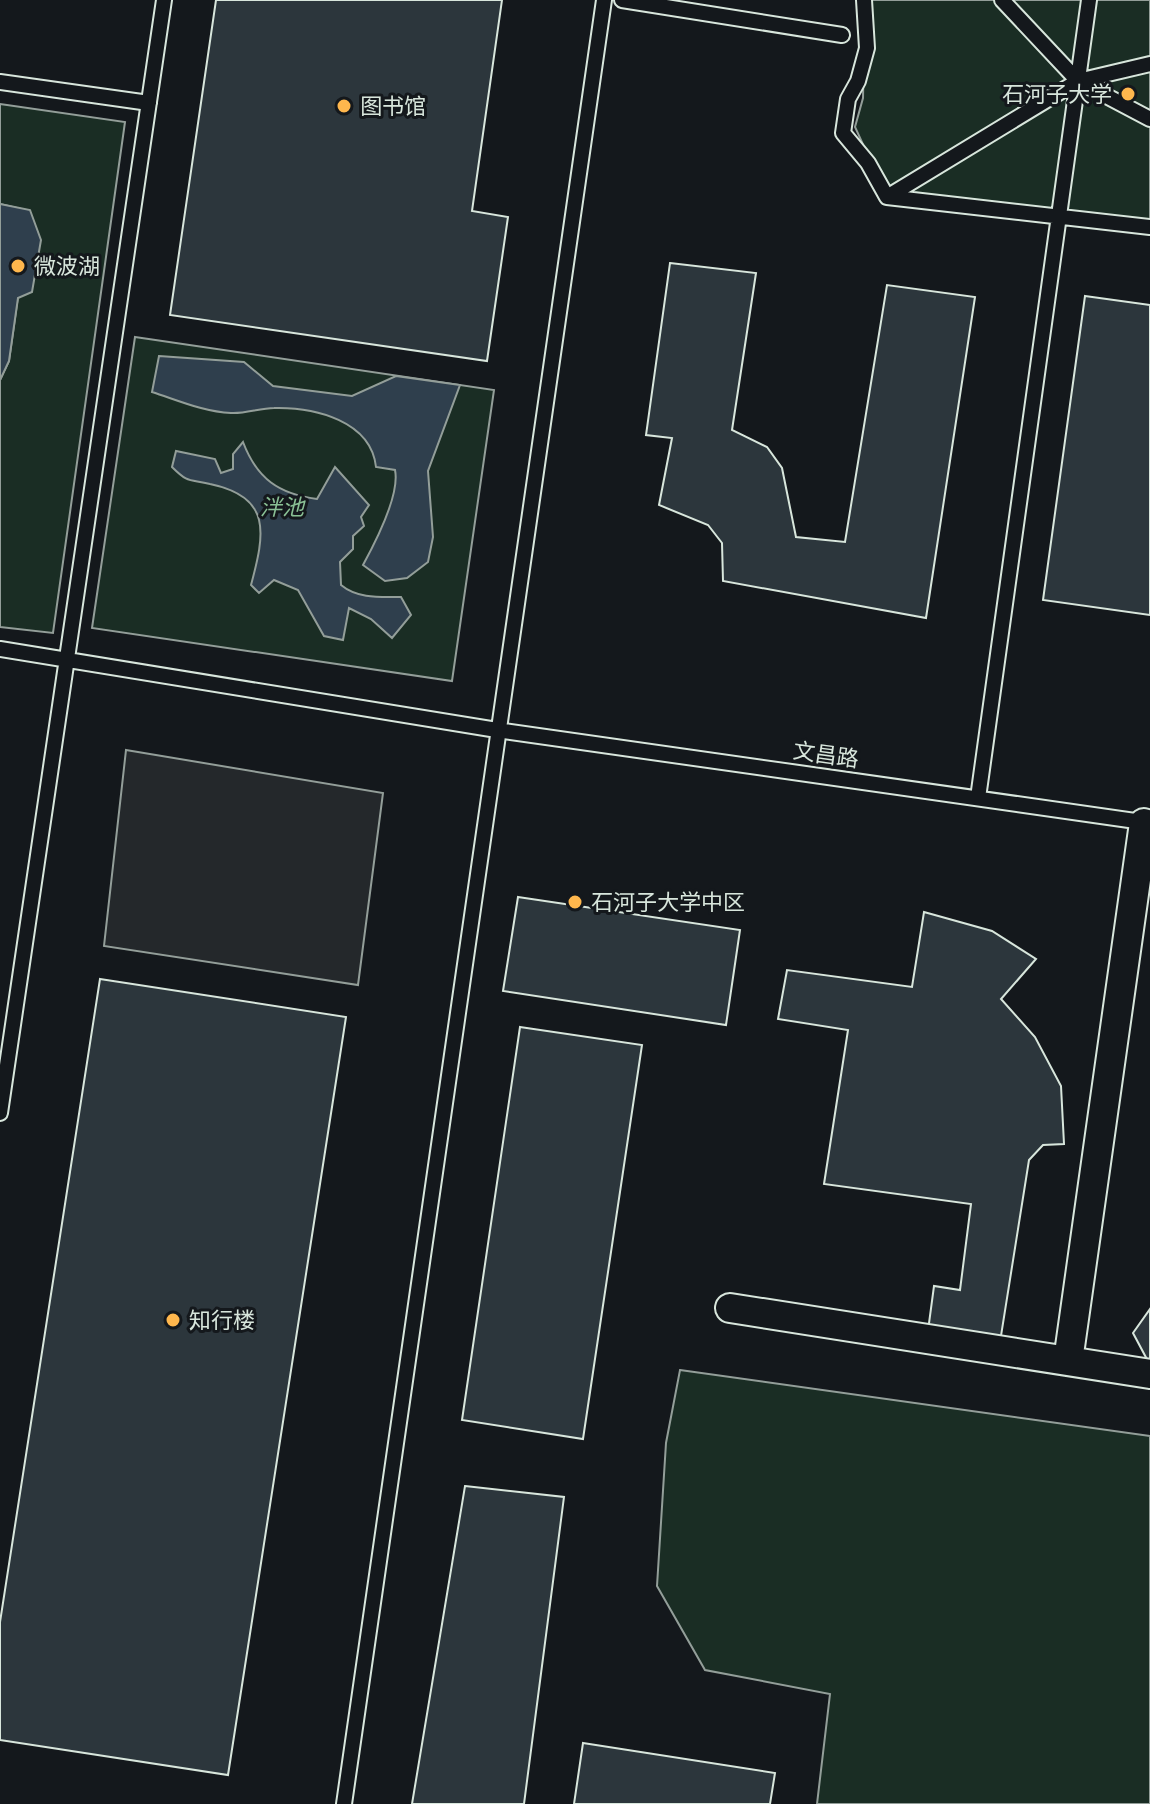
<svg xmlns="http://www.w3.org/2000/svg" width="1150" height="1804" viewBox="0 0 1150 1804" font-family="'Libre Baskerville','Noto Sans SC',serif">
<rect width="100%" height="100%" fill="#14181c"/>
<!-- green -->
<path fill="#1a2d24" stroke="#939e99" stroke-width="2" d="M 865,0 L 1150,0 L 1150,227 L 887,197 L 855,127 L 863,98 Z
M 0,104 L 125,122 L 53,633 L 0,627 L 0,380 L 9,361 L 30,211 L 0,204 Z
M 135,337 L 494,390 L 452,681 L 92,628 Z
M 680,1370 L 1150,1436 L 1150,1804 L 817,1804 L 830,1694 L 705,1670 L 657,1586 L 666,1443 Z"/>
<!-- parking -->
<path fill="#24282b" stroke="#939e99" stroke-width="2" d="M 126,750 L 383,793 L 358,985 L 104,946 Z"/>
<!-- water -->
<path fill="#2f3f4d" stroke="#939e99" stroke-width="2" d="M 0,204 L 30,210 L 41,240 L 32,292 L 18,298 L 9,361 L 0,380 Z
M 159,356 L 244,362 L 273,386 L 352,396 L 396,376 L 460,385 L 428,471 L 433,537 L 428,562 L 407,578 L 385,581 L 363,565 C 375,543 400,494 395,470 L 376,467 C 371,421 315,407 274,408 C 260,408 245,414 231,413 C 204,412 177,400 152,392 Z
M 243,442 C 257,479 279,494 317,499 L 335,467 L 369,505 L 361,517 L 364,526 L 353,536 L 353,549 L 340,562 L 341,585 C 358,599 380,597 401,597 L 411,615 L 392,638 L 371,619 L 349,608 L 343,640 L 324,636 L 298,590 L 274,580 L 259,593 L 251,585 C 265,533 272,497 210,484 C 189,479 189,484 172,467 L 176,451 L 215,459 L 221,473 L 233,469 L 233,454 Z"/>
<!-- building -->
<path fill="#2c363c" stroke="#d8e6dc" stroke-width="2" d="M 216,0 L 502,0 L 472,211 L 508,217 L 487,361 L 170,315 Z
M 670,263 L 756,273 L 732,430 L 767,447 L 782,468 L 796,537 L 845,542 L 887,285 L 975,297 L 926,618 L 723,581 L 722,543 L 708,525 L 659,505 L 672,438 L 646,435 Z
M 1085,296 L 1150,305 L 1150,615 L 1043,600 Z
M 518,897 L 740,930 L 726,1025 L 503,991 Z
M 924,912 L 992,931 L 1036,959 L 1001,999 L 1035,1037 L 1061,1086 L 1064,1144 L 1043,1145 L 1029,1160 L 997,1361 L 925,1353 L 934,1286 L 960,1290 L 971,1204 L 824,1184 L 848,1030 L 778,1019 L 787,970 L 912,987 Z
M 100,979 L 346,1017 L 228,1775 L 0,1740 L 0,1622 Z
M 520,1027 L 642,1045 L 583,1439 L 462,1420 Z
M 1150,1309 L 1150,1365 L 1133,1333 Z
M 465,1486 L 564,1497 L 524,1804 L 412,1804 Z
M 583,1743 L 775,1773 L 770,1804 L 574,1804 Z"/>
<g fill="none" stroke-linecap="round" stroke-linejoin="round">
<defs>
<path id="lane" d="M 622,0 L 842,35
M 864,0 L 867,48 L 858,81 L 848,99 L 843,133 L 868,163 L 887,197 L 1150,227
M 1002,0 L 1078,81 L 1150,119
M 0,82 L 149,103
M 887,197 L 1078,81 L 1150,64
M 0,649 L 497,730 L 1150,823
M 978,798 L 1089,0
M 0,1113 L 164,0
M 344,1804 L 604,0"/>
<path id="street" d="M 730,1308 L 1150,1374
M 1068,1361 L 1144,823"/>
</defs>
<!-- lane casing -->
<use href="#lane" stroke="#d8e6dc" stroke-width="18"/>
<!-- street casing -->
<use href="#street" stroke="#d8e6dc" stroke-width="32"/>
<!-- lane -->
<use href="#lane" stroke="#14181c" stroke-width="14"/>
<!-- street -->
<use href="#street" stroke="#14181c" stroke-width="28"/>
</g>
<!-- markers -->
<g fill="#ffb74d" stroke="#14181c" stroke-width="3">
<circle cx="1128" cy="94" r="8"/>
<circle cx="344" cy="106" r="8"/>
<circle cx="18" cy="266" r="8"/>
<circle cx="575" cy="902" r="8"/>
<circle cx="173" cy="1320" r="8"/>
</g>
<g text-anchor="middle" dominant-baseline="central" stroke-width="6" stroke-linejoin="round" paint-order="stroke">
<!-- poi labels -->
<g font-size="22" fill="#d8e6dc" stroke="#14181c" text-anchor="start">
<text x="1112" y="94" text-anchor="end">石河子大学</text>
<text x="360" y="106">图书馆</text>
<text x="34" y="266">微波湖</text>
<text x="591" y="902">石河子大学中区</text>
<text x="189" y="1320">知行楼</text>
</g>
<!-- park labels -->
<g font-size="22" font-style="italic" fill="#8ac095" stroke="#14181c">
<text x="282" y="507">泮池</text>
</g>
<!-- street labels -->
<g font-size="22" fill="#d8e6dc" stroke="#14181c">
<text transform="translate(826 755) rotate(8)">文昌路</text>
</g>
</g>
</svg>
